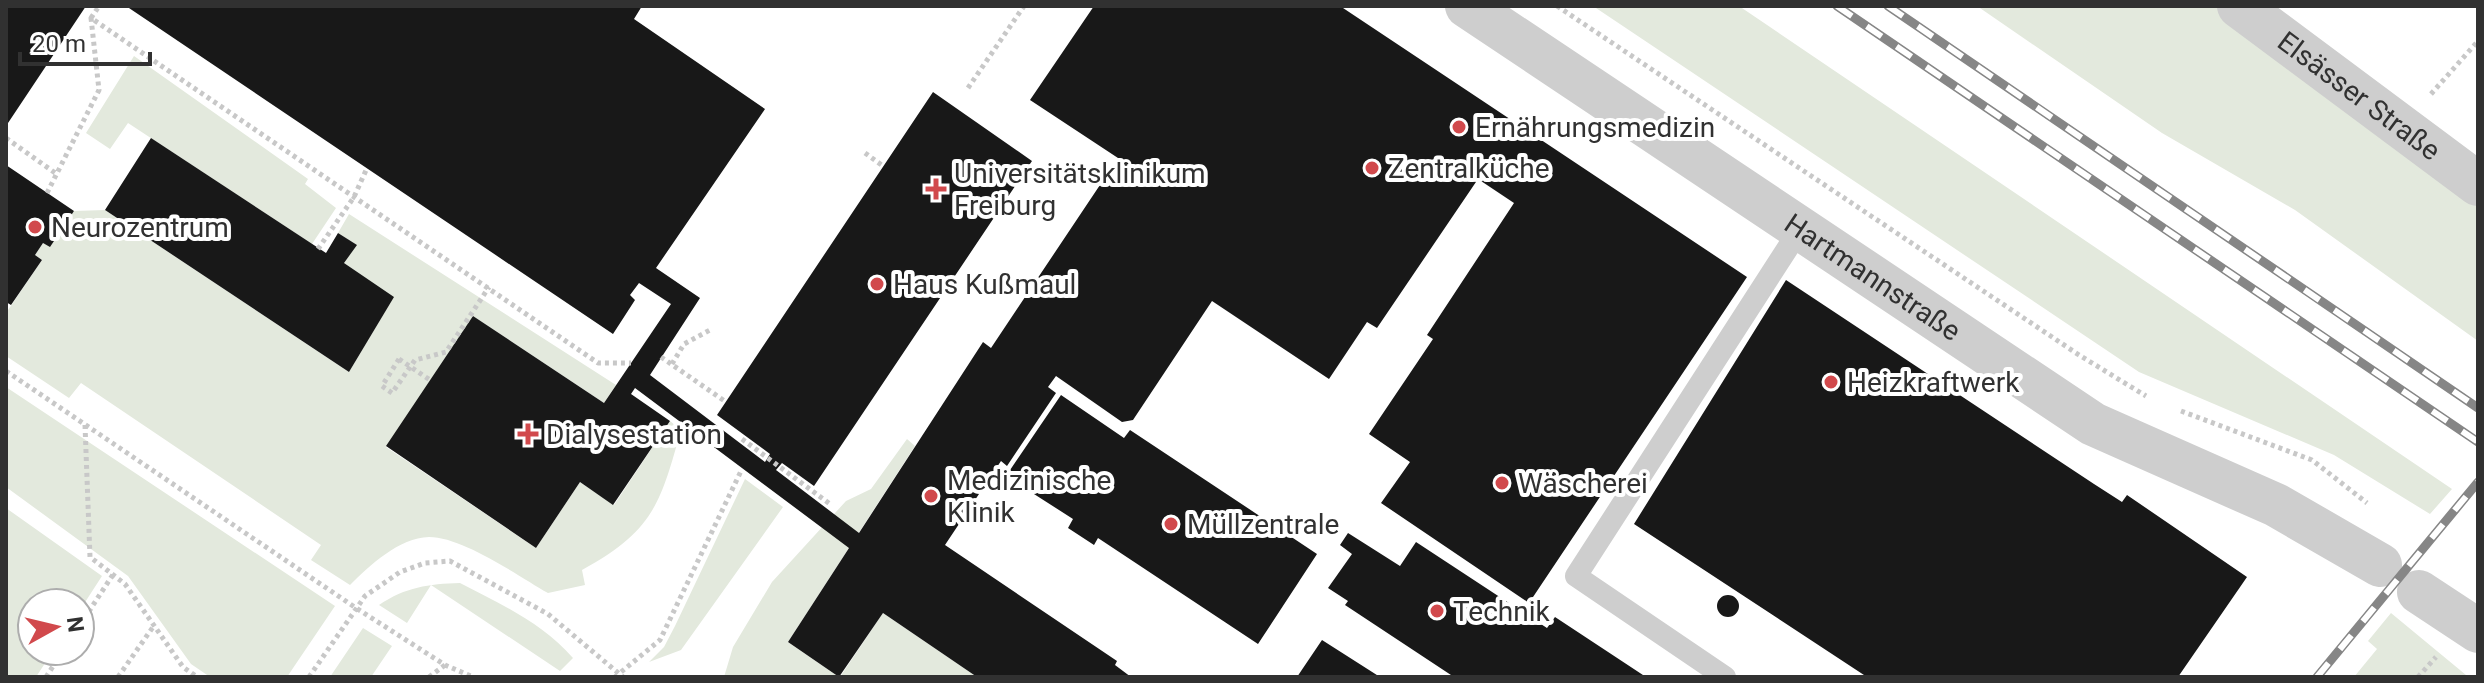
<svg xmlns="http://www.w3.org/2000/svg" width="2484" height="683" viewBox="0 0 2484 683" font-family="Roboto,sans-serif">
<rect width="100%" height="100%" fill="#fff"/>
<!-- green -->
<path fill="#e3e9dd" d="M 1593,6 L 1739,6 L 2452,489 L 2430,514 L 2334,455 L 2139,372 Z
M 1977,6 L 2222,6 L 2478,201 L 2478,341 L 2295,210 L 2162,133 Z
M 134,56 L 308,179 L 305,184 L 336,208 L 312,244 L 128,123 L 110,149 L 86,133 Z
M 105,210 L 349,372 L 393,298 L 344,263 L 356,245 L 338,233 L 349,214 L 616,385 L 604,403 L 473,316 L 386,447 L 536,548 L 580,482 L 614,505 L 670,421 L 681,430 C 660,505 653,531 582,570 L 585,585 L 548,593 C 518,576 463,537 429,537 C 399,538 370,565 350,585 L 311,560 L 321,545 L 81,383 L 69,398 L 6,356 L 6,313 L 42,260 L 35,255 L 43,243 L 50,246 L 74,211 Z
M 6,387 L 335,606 L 287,677 L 210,677 L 191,664 L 128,576 L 6,487 Z
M 907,439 L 915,446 L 788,642 L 839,677 L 724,677 L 733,647 L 772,582 L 846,501 L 871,489 Z
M 745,479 L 783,507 L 681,650 L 649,662 L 664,647 L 675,626 Z
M 6,508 L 102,576 L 80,610 L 80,603 L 32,603 L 32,651 L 53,651 L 36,677 L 6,677 Z
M 460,583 C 501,604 542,623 573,658 L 560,671 L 431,585 L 407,623 L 379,605 C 406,587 428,584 460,583 Z
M 883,613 L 977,677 L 840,677 Z
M 2391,613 L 2466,675 L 2465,677 L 2354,677 L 2377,649 L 2368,641 Z
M 363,628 L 392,646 L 371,677 L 330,677 Z"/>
<!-- building -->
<path fill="#181818" d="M 6,6 L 86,6 L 6,126 Z
M 126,6 L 642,6 L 634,19 L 765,109 L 656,268 L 700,298 L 650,375 L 765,462 L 770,454 L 717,415 L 933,92 L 1032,161 L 814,486 L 782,463 L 776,470 L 859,533 L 983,342 L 991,348 L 1118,158 L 1030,100 L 1094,6 L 1340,6 L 1747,277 L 1529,603 L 1381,503 L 1410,462 L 1369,434 L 1433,339 L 1427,335 L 1514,203 L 1478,179 L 1377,328 L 1367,322 L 1329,379 L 1212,301 L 1133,420 L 1122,422 L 1056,376 L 1048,387 L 1056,393 L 1007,466 L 1001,461 L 945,545 L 1117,661 L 1115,665 L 1131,677 L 977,677 L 883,613 L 839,677 L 788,642 L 849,548 L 635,388 L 631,394 L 670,421 L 613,505 L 580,482 L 536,548 L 386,446 L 473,316 L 604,403 L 671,304 L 639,283 L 630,295 L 635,300 L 613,334 Z
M 151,138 L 326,253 L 338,233 L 357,245 L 344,263 L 394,297 L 349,372 L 105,210 Z
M 6,165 L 74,211 L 50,247 L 43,243 L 35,255 L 42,260 L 11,305 L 6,302 Z
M 1786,280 L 2094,484 L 2122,502 L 2127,495 L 2247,577 L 2178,677 L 1867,677 L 1634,524 Z
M 1061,395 L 1124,438 L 1130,430 L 1317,554 L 1258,644 L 1098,538 L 1094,545 L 1068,528 L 1073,519 L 1006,476 Z
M 1348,533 L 1400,566 L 1416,542 L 1547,628 L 1555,617 L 1646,677 L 1454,677 L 1345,605 L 1348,601 L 1328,588 L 1352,554 L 1340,545 Z
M1717 606a11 11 0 1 1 22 0a11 11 0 1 1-22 0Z
M 1322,640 L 1380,677 L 1297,677 Z"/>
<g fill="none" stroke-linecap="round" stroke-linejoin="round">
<!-- path -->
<path stroke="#c8c8c8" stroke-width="5" stroke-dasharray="4 4" stroke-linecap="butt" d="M 1557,6 L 2079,355 L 2146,396
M 91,18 L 99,6
M 968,88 L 1024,6
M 2431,94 L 2478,41
M 6,138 L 58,175
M 865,153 L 883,166
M 47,193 L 99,90 L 91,18 L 598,363 L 631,363
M 318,249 L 354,197 L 367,168
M 661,357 L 726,402
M 399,359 L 382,386 L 392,393 L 415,360 L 446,352 L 489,287
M 672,364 L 684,344 L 710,330
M 6,371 L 356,608 L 445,665 L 473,677
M 2181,411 L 2312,460 L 2367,503
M 85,425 L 90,557 L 125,584 L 183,667 L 197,677
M 742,439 L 830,504
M 80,625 L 114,573
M 46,677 L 63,651
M 118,677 L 153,627
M 309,677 L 365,596 L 400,572 L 425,563 L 450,561 L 548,614 L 623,677
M 429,677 L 445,665
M 615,677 L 660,640 L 742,469
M 2418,677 L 2436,657"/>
<!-- service -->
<path stroke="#cecece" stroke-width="22" d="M 1725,677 L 1576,576 L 1800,229"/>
<!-- minor -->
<path stroke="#cecece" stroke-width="44" id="s1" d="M 2239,6 L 2478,184"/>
<!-- tertiary -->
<g stroke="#cecece" stroke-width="44">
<path id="s2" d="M 1467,6 L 2093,424 L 2276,505 L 2380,565"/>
<path d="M 2419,592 L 2478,631"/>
</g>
<defs>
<path id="rail" d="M 1837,6 L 2478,442
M 1888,6 L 2478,408
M 2317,677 L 2478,482"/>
</defs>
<!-- rail casing -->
<use href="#rail" stroke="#868686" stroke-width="9"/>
<!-- rail -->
<use href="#rail" stroke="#fff" stroke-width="6" stroke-dasharray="18" stroke-linecap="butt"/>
<!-- path-bridge -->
<path stroke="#c8c8c8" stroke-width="5" stroke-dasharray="4 4" stroke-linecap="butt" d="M 399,359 L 430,380"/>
</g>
<!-- markers -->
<g fill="#d1494c" stroke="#fff" stroke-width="3">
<circle cx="1459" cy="127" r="8"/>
<circle cx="1372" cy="168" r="8"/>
<path d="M932 177h8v8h8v8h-8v8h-8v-8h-8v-8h8z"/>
<circle cx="35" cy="227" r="8"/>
<circle cx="877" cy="284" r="8"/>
<circle cx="1831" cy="382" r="8"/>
<path d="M524 422h8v8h8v8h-8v8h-8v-8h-8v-8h8z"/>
<circle cx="1502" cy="483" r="8"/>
<circle cx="931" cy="496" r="8"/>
<circle cx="1171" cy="524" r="8"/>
<circle cx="1437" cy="611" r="8"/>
</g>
<g text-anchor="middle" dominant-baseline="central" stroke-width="8" stroke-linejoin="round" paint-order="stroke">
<!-- street labels -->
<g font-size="28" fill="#313131" stroke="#fff">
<text stroke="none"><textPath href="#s1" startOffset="150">Elsässer Straße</textPath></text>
<text stroke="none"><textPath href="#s2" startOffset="488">Hartmannstraße</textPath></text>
</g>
<!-- poi labels -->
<g font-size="28" fill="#313131" stroke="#fff" text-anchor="start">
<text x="1475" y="127">Ernährungsmedizin</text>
<text x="1388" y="168">Zentralküche</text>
<text x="954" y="173">Universitätsklinikum<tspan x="954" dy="32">Freiburg</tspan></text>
<text x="51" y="227">Neurozentrum</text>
<text x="893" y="284">Haus Kußmaul</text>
<text x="1847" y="382">Heizkraftwerk</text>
<text x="546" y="434">Dialysestation</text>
<text x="947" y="480">Medizinische<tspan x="947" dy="32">Klinik</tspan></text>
<text x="1518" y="483">Wäscherei</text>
<text x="1187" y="524">Müllzentrale</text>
<text x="1453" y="611">Technik</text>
</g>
</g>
<!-- border -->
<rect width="2484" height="683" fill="none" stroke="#313131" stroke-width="16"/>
<!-- north arrow -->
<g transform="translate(56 627) rotate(82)"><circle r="38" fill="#ffffff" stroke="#adadad" stroke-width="2"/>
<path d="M0-6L14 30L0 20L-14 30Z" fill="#d1494c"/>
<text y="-12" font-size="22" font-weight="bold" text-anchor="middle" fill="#313131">N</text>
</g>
<!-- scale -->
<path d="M20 52v12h130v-12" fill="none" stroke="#313131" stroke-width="4"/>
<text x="32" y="52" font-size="24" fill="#313131" stroke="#ffffff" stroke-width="6" paint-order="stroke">20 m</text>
</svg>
